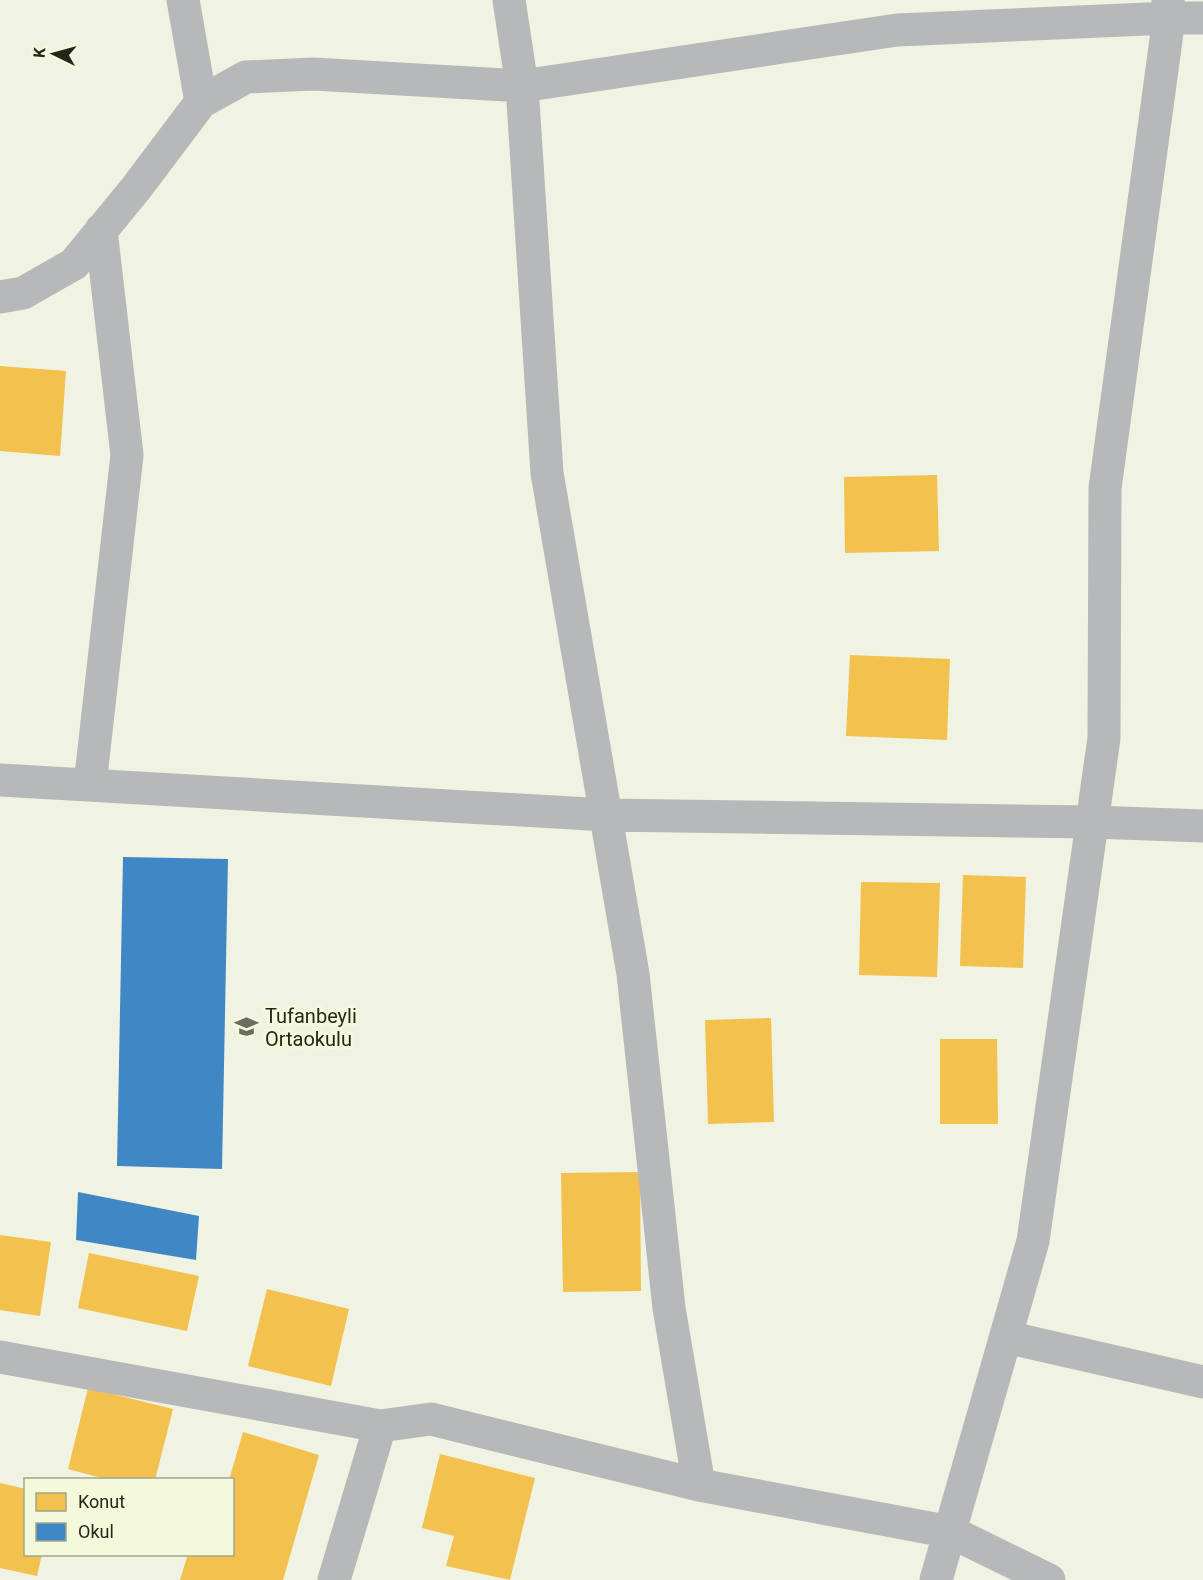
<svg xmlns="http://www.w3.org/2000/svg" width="1203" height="1580" viewBox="0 0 1203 1580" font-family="Roboto,sans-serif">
<rect width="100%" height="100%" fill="#f0f2e2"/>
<!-- homes -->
<path fill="#f2c14e" d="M 0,366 L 66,371 L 60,456 L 0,451 Z
M 937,475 L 939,551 L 845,553 L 844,477 Z
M 850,655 L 950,659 L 947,740 L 846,736 Z
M 963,875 L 1026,877 L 1023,968 L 960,966 Z
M 861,882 L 940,883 L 937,977 L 859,975 Z
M 771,1018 L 774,1122 L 708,1124 L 705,1020 Z
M 940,1039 L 997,1039 L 998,1124 L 940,1124 Z
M 640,1172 L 641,1291 L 563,1292 L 561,1173 Z
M 0,1235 L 51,1242 L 40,1316 L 0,1310 Z
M 89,1253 L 199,1276 L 187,1331 L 78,1308 Z
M 267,1289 L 349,1309 L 331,1386 L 248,1366 Z
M 88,1388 L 173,1409 L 155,1480 L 109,1480 L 68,1469 Z
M 243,1432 L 319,1455 L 283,1580 L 180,1580 L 188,1554 L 232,1554 L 232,1480 L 229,1480 Z
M 440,1454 L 535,1478 L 510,1580 L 446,1566 L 454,1536 L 422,1528 Z
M 0,1483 L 26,1489 L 26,1554 L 42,1554 L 37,1576 L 0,1568 Z"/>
<!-- schools -->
<path fill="#3f88c5" d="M 123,857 L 228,859 L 222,1169 L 117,1166 Z
M 78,1192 L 199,1216 L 196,1260 L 76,1240 Z"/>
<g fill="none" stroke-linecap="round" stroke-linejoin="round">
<!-- minor -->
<path stroke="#b6b8b9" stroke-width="33" d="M 183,0 L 201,102
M 0,297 L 23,293 L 74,264 L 137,187 L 201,102 L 246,77 L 313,74 L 522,86 L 897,30 L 1169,18 L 1203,18
M 0,780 L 606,815 L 1093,822 L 1203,826
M 90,785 L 127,455 L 101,230
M 1006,1337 L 1203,1382
M 0,1357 L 380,1426
M 699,1485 L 951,1532 L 1049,1580
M 334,1580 L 380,1426 L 431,1419 L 699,1485 L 669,1308 L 633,974 L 547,473 L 522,86 L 509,0
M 936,1580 L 1033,1241 L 1104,738 L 1105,488 L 1169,18 L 1168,0"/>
</g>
<!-- icons -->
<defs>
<symbol id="school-bare" viewBox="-9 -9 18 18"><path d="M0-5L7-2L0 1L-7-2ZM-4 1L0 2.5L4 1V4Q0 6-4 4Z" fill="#6c6d61" stroke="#f5f9db" stroke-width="2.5" paint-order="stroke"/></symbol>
</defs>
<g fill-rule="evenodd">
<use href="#school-bare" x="230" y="1010" width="33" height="33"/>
</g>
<g text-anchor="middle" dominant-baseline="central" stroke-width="6" stroke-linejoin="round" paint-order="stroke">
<!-- poi labels -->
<g font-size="20" fill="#25261b" stroke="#f5f9db" text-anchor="start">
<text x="265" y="1016">Tufanbeyli<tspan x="265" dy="23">Ortaokulu</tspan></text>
</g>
</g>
<!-- legend -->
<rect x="24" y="1478" width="210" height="78" fill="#f5f9db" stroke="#a2a58e" stroke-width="1.5"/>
<rect x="36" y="1493" width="30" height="18" fill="#f2c14e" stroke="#a2a58e" stroke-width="1.5"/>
<text x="78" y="1508" font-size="18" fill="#25261b">Konut</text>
<rect x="36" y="1523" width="30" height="18" fill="#3f88c5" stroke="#a2a58e" stroke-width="1.5"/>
<text x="78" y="1538" font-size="18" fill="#25261b">Okul</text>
<!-- north arrow -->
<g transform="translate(54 54) rotate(275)" stroke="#f5f9db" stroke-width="4.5" paint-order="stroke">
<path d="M0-4.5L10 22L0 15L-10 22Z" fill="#25261b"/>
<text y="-9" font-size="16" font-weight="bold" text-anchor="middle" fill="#25261b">K</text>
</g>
</svg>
